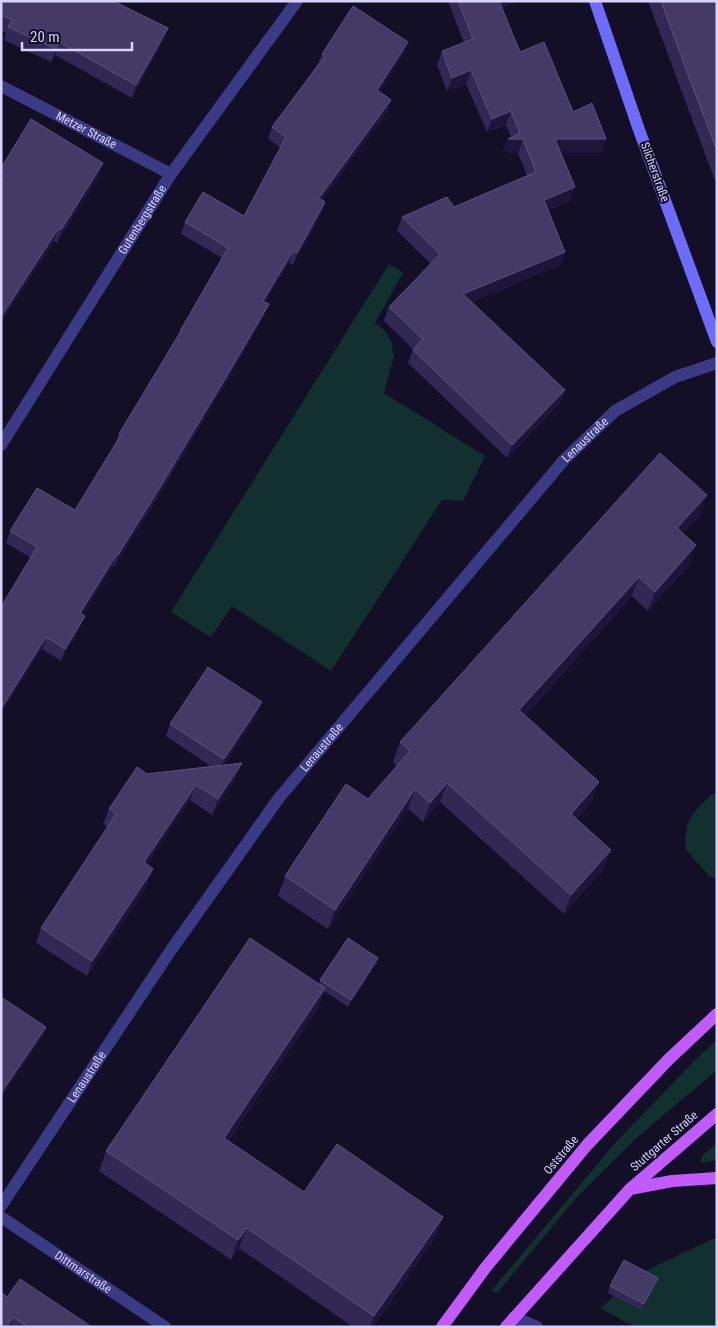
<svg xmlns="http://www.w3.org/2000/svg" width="718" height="1328" viewBox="0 0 718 1328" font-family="'Roboto Condensed',sans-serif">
<rect width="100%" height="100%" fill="#130f26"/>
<!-- green -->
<path fill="#12302f" d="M 389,264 L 403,273 L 375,323 L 384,330 L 391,341 L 394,355 L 384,393 L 485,456 L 463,501 L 442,500 L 331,671 L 232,606 L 211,637 L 171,612 Z
M 717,792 L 717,880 L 708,875 L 685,848 C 686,828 686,819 701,805 C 706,800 710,795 717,792 Z
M 717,1040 L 717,1070 L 640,1135 L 578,1196 L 497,1293 L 491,1291 L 615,1143 L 697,1058 Z
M 717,1143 L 717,1160 L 703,1163 L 700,1160 L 703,1155 Z
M 717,1237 L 717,1327 L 635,1327 L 600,1308 L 641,1273 Z"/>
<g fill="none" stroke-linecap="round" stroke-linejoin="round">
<!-- street -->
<g stroke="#3d3a85" stroke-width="12">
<path id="s1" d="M 1,86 L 171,174"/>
<path id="s2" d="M 1,445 L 171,174 L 297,1"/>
<path id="s3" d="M 1,1206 L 171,950 L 279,798 L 564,460 L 615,411 L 675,377 L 717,363"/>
<path id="s4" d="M 1,1217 L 165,1327"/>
<path d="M 514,1317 L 537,1327"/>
</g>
<!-- secondary -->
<path stroke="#6f6bff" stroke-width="12" d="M 595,1 L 638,127 L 717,342"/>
<!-- primary -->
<path stroke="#c25bff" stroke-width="12" d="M 630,1189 L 672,1181 L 717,1178
M 442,1327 L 486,1267 L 587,1145 L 669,1059 L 717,1014
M 506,1327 L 630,1189 L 717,1114"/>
</g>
<!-- wall -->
<path fill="#312854" d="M 1,1 L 163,41 L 132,98 L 55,55 L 51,62 L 4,40 L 6,33 L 1,30 Z
M 448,1 L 514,1 L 513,3 L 502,8 L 520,52 L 573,112 L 601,153 L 560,153 L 570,201 L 548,210 L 565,252 L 560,265 L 472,302 L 565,390 L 560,403 L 507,458 L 408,363 L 413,349 L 384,321 L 389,307 L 431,264 L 397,231 L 402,217 L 454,207 L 527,176 L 518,153 L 503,152 L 508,139 L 511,137 L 506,125 L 487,132 L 466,84 L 447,91 L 437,65 L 442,51 L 464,43 Z
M 648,1 L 717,1 L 717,186 Z
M 322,54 L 404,54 L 379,92 L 391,100 L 387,112 L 322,200 L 325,202 L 321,214 L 293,265 L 289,263 L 265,302 L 269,304 L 264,316 L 224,386 L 155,501 L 114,567 L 113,566 L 82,615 L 85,616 L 80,628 L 61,661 L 42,649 L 31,558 L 6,543 L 10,531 L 75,510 L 115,444 L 119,434 L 177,337 L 180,331 L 222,258 L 181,234 L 185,222 L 244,216 L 281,148 L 268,139 L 272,127 L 318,64 Z
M 103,163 L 99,176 L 57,243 L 54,241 L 1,323 L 1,168 Z
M 700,515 L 683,533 L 689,565 L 648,611 L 632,596 L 525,716 L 592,802 L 577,819 L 604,869 L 564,914 L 440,802 L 423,822 L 408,809 L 328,929 L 278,896 L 285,876 L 368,799 L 397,766 L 393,762 L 400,742 Z
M 257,715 L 224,765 L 242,763 L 236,778 L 212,815 L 190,800 L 147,864 L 148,884 L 87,976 L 36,943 L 41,928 L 108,827 L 103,824 L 109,809 L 147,774 L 210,766 L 166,736 L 170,724 Z
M 378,958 L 376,965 L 348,1007 L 324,991 L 318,1008 L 228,1141 L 304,1192 L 443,1217 L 436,1237 L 373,1327 L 353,1327 L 239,1248 L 231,1260 L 99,1171 L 106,1151 L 319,984 L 320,980 Z
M 658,1278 L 655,1285 L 642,1310 L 608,1293 L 610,1286 Z
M 7,1297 L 92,1327 L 1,1327 Z"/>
<!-- shaded-wall -->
<path fill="#1d163a" d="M 496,1 L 514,1 L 513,3 L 493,11 Z
M 168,28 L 163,41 L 132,98 L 136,85 Z
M 59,42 L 55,55 L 51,62 L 56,49 Z
M 408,42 L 404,54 L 373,102 L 377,90 Z
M 471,70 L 466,84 L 447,91 L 452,78 Z
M 391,100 L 387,112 L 315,210 L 319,198 Z
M 511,111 L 506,125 L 487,132 L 492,119 Z
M 508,139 L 523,139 L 518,153 L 503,152 Z
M 555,139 L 606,139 L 601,153 L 550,153 Z
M 103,163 L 99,176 L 57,243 L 61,230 Z
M 575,187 L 570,201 L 539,214 L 544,200 Z
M 325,202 L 321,214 L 293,265 L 297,253 Z
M 58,229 L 54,241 L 1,323 L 1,317 Z
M 293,251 L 289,263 L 259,313 L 263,301 Z
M 565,252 L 560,265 L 458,308 L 463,294 Z
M 269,304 L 264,316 L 224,386 L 114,567 L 118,555 Z
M 565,390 L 560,403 L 507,458 L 512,445 Z
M 707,495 L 700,515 L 670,548 L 677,528 Z
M 696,545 L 689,565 L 648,611 L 655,592 Z
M 117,554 L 113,566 L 76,625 L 80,613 Z
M 639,577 L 632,596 L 512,730 L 519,710 Z
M 85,616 L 80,628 L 61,661 L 65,649 Z
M 46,637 L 42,649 L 1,714 L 1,709 Z
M 262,702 L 257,715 L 219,772 L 224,759 Z
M 242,763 L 236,778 L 212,815 L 218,799 Z
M 599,782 L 592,802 L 564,833 L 571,814 Z
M 447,783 L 440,802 L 423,822 L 430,803 Z
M 196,785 L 190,800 L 138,877 L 144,862 Z
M 415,789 L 408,809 L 328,929 L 335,910 Z
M 611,850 L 604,869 L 564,914 L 571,895 Z
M 153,869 L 148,884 L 87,976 L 92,961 Z
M 378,958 L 376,965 L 348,1007 L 351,1000 Z
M 325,988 L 318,1008 L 216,1158 L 224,1138 Z
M 46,1027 L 41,1039 L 1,1099 L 1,1093 Z
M 443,1217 L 436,1237 L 373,1327 L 370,1327 L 374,1316 Z
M 247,1228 L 239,1248 L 231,1260 L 238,1240 Z
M 658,1278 L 655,1285 L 642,1310 L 644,1304 Z
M 13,1317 L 10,1327 L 7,1327 Z"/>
<!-- building -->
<path fill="#433a66" stroke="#5a527e" d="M 1,1 L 113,1 L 168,28 L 136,85 L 59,42 L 56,49 L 8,27 L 12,20 L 1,15 Z
M 458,1 L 499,1 L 520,52 L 544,42 L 573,112 L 592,103 L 606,139 L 555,139 L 575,187 L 544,200 L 565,252 L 463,294 L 565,390 L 512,445 L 413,350 L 423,339 L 389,307 L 440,254 L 402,217 L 447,197 L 454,207 L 536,172 L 523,139 L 508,139 L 520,133 L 511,111 L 492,119 L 471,70 L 452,78 L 442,51 L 473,39 Z
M 661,1 L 717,1 L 717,151 L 686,69 Z
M 353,6 L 408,42 L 377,90 L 391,100 L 319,198 L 325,202 L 297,253 L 293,251 L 263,301 L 269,304 L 228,374 L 159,489 L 118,555 L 117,554 L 80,613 L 85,616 L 65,649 L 46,637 L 1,709 L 1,607 L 37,547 L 10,531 L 37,488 L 75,510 L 121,435 L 119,434 L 181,331 L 180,331 L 228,248 L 185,222 L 203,192 L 244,216 L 286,137 L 272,127 L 325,56 L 322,54 Z
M 31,119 L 103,163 L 61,230 L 58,229 L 1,317 L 1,181 L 5,175 L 1,173 L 1,168 Z
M 660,453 L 707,495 L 677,528 L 696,545 L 655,592 L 639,577 L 519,710 L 599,782 L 571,814 L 611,850 L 571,895 L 447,783 L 430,803 L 415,789 L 335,910 L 285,876 L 346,784 L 368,799 L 410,751 L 400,742 Z
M 208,667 L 262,702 L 224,759 L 170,724 Z
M 242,763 L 218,799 L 196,785 L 144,862 L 153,869 L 92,961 L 41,928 L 116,814 L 109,809 L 137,767 L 147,774 Z
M 250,938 L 325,988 L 224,1138 L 304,1192 L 337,1144 L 443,1217 L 374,1316 L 247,1228 L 238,1240 L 106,1151 Z
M 348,938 L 378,958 L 351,1000 L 320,980 Z
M 1,997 L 46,1027 L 1,1093 Z
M 624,1260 L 658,1278 L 644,1304 L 610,1286 Z
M 20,1279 L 92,1327 L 28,1327 L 13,1317 L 7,1327 L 1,1327 L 1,1292 L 7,1297 Z"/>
<g text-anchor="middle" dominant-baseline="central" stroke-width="4" stroke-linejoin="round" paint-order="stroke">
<!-- street labels -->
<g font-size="12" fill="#d9d4ff" stroke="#130f26">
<text stroke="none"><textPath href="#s1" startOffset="96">Metzer Straße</textPath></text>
<text transform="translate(655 172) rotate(70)">Silcherstraße</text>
<text stroke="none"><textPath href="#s2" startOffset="266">Gutenbergstraße</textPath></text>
<text stroke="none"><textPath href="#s3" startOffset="965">Lenaustraße</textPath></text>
<text stroke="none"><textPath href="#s3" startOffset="560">Lenaustraße</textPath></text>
<text stroke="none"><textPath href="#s3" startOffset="155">Lenaustraße</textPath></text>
<text transform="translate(664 1141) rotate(-41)">Stuttgarter Straße</text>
<text transform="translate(561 1155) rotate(-50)">Oststraße</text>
<text stroke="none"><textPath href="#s4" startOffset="99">Dittmarstraße</textPath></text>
</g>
</g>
<!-- border -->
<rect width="718" height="1328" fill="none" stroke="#d9d4ff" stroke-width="5"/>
<!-- scale -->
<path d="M22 42v8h110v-8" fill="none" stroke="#d9d4ff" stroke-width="2.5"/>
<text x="30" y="42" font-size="15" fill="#d9d4ff" stroke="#130f26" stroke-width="4" paint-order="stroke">20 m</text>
</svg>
